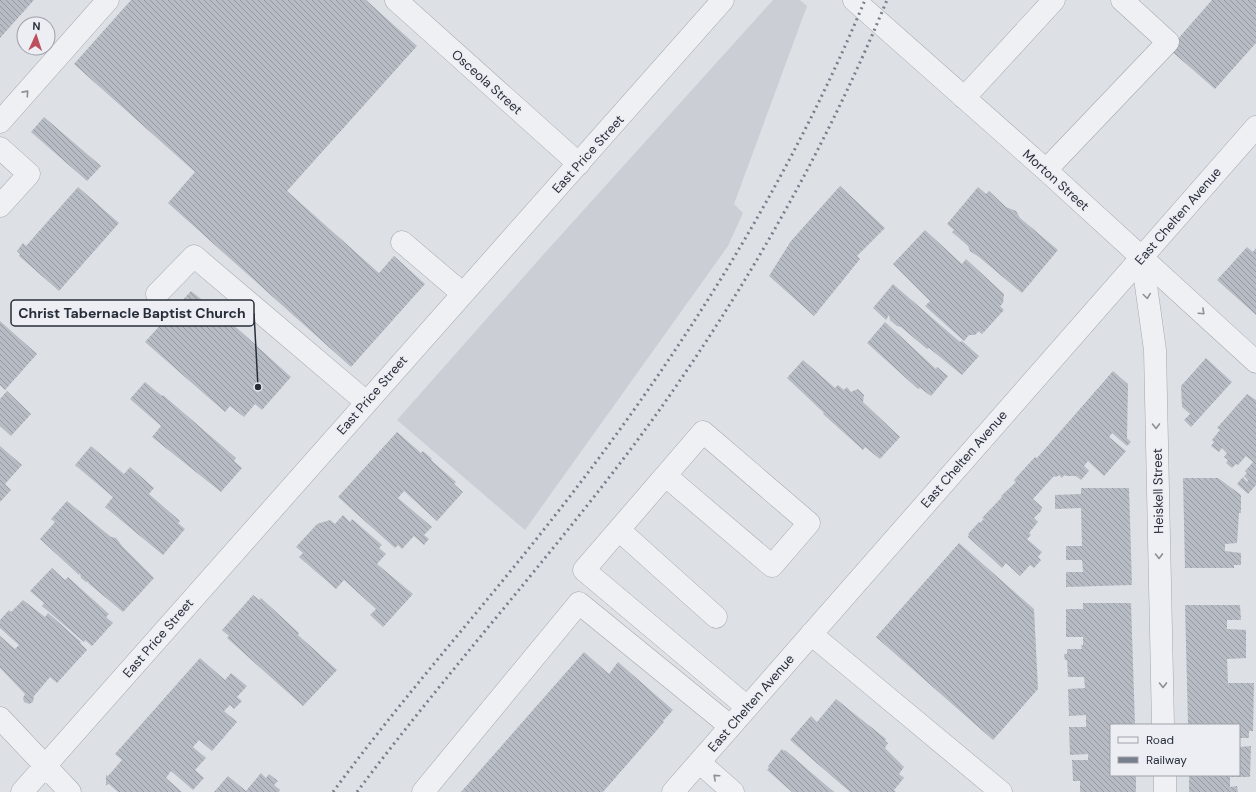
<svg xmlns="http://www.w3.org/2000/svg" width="1256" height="792" viewBox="0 0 1256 792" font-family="'DM Sans',sans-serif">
<defs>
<pattern id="building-back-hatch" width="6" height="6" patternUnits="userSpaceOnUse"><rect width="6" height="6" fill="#b7bcc4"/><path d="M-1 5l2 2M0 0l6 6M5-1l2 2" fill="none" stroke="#9599a0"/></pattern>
</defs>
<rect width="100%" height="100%" fill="#dde0e5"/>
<!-- built -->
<path fill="#cbcfd5" d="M 773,0 L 800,0 L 807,6 L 734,204 L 743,213 L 728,246 L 525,530 L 397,420 L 543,255 Z"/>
<!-- building -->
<path fill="url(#building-back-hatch)" d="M 0,0 L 34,0 L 0,38 Z
M 131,0 L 366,0 L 417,46 L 287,191 L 379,273 L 394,256 L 425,284 L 351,367 L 168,203 L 195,172 L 74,64 Z
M 1212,0 L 1256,0 L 1256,43 L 1215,89 L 1169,49 Z
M 44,117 L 101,166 L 87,181 L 31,132 Z
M 840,186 L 885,228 L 857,256 L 860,259 L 814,316 L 769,276 L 791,241 Z
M 78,187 L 119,223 L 59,291 L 19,256 L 20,254 L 17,251 L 23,243 L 26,246 Z
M 978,187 L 986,194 L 989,191 L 1006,207 L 1016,211 L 1020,218 L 1058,250 L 1022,293 L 979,257 L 970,251 L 968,246 L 952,232 L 954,230 L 947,224 Z
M 925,230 L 962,264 L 966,259 L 1004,294 L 1003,303 L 1000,306 L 1004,310 L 982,334 L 979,331 L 975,335 L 969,335 L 964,341 L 925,306 L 930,301 L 893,264 Z
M 1247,247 L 1253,252 L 1256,248 L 1256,315 L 1217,280 Z
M 893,284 L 960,342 L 962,341 L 979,356 L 962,375 L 929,348 L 927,349 L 901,327 L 897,326 L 890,320 L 889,315 L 886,320 L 873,308 Z
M 191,291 L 220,314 L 223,311 L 229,316 L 227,319 L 291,377 L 262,410 L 255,404 L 244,417 L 230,406 L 225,412 L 145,342 Z
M 0,321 L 37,354 L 5,390 L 0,385 Z
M 885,322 L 936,369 L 937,367 L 948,376 L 931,396 L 920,388 L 918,389 L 867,343 Z
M 1206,358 L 1232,382 L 1191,427 L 1184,420 L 1190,414 L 1182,407 L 1181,386 Z
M 803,360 L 835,388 L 838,385 L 844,390 L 847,387 L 851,392 L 858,389 L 864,395 L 863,402 L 900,437 L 880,459 L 865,447 L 863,450 L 823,414 L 824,413 L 787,378 Z
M 1113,371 L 1128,384 L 1127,438 L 1131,442 L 1127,446 L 1112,433 L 1109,437 L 1126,451 L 1104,476 L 1088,461 L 1084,466 L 1089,471 L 1081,480 L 1076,476 L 1066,476 L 1064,475 L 1062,478 L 1059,475 L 1056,477 L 1054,476 L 1033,499 L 1042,507 L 1041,511 L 1034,518 L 1038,522 L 1029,533 L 1031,535 L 1027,539 L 1042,552 L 1038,557 L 1041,560 L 1034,568 L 1030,565 L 1020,576 L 1006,563 L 1002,568 L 968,537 L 969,535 L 968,534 L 979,522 L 980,523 L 984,519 L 982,518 L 1002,497 L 1001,496 L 1016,482 L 1014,480 L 1035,457 L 1037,458 Z
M 145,382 L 162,396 L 163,395 L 236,458 L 234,461 L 242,468 L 221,492 L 152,437 L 161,426 L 130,399 Z
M 7,391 L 31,414 L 11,436 L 0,426 L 0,399 Z
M 1247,394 L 1256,400 L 1256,485 L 1248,494 L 1237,484 L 1243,477 L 1247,482 L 1248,480 L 1244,476 L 1247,473 L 1245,471 L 1253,462 L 1246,456 L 1238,465 L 1236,464 L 1232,468 L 1226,463 L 1228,460 L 1224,457 L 1227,453 L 1222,448 L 1219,452 L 1211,446 L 1214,442 L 1212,440 L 1220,430 L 1217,428 Z
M 397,432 L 421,453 L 423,451 L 432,459 L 431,460 L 456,482 L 454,484 L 463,492 L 437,521 L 404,491 L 398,498 L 432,527 L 424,535 L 429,539 L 424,545 L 414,536 L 402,549 L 398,545 L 395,548 L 338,497 Z
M 0,446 L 22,465 L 5,484 L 11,490 L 0,502 Z
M 91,446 L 124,474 L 130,467 L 154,488 L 149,494 L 180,521 L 178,523 L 185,529 L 163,555 L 105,507 L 113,497 L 75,465 Z
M 1183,478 L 1218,478 L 1241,495 L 1241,513 L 1239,513 L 1237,543 L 1225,544 L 1225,551 L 1241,553 L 1241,565 L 1234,565 L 1234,568 L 1185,568 Z
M 1081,488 L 1129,488 L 1132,585 L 1066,587 L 1066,572 L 1083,572 L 1082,560 L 1066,560 L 1066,546 L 1082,546 L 1081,508 L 1055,509 L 1055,495 L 1081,494 Z
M 67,501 L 111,537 L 116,538 L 123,547 L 154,578 L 123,612 L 88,583 L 89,582 L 86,582 L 81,578 L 80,573 L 79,575 L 40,539 L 55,522 L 51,519 Z
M 343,515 L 350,522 L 352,519 L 382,545 L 379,548 L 386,554 L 377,564 L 413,594 L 383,627 L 370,615 L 376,609 L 344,580 L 336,589 L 299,557 L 303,553 L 296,547 L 317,524 L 330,520 L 335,524 Z
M 959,543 L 1034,609 L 1038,689 L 993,740 L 876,637 Z
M 52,568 L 65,580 L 68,577 L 109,614 L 106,617 L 113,623 L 92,646 L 85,640 L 84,642 L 42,606 L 44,603 L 30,591 Z
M 253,595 L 259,600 L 261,598 L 299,633 L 298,635 L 337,670 L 303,706 L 227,638 L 229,636 L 222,630 Z
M 23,600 L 45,617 L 48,613 L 81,642 L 80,643 L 87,650 L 57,683 L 50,677 L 34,696 L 33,702 L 29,704 L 24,702 L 23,698 L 25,694 L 0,668 L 0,636 L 15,649 L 19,645 L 0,628 L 0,620 L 9,610 L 11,612 Z
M 1083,603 L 1131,603 L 1135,725 L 1111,725 L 1111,775 L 1136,775 L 1136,792 L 1080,792 L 1080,781 L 1073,781 L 1072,760 L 1088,760 L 1088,754 L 1070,755 L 1069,727 L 1086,727 L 1086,715 L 1069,716 L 1068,689 L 1085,688 L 1084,677 L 1068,677 L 1067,660 L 1065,660 L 1064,654 L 1067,654 L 1067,649 L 1082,649 L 1081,645 L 1083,645 L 1083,637 L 1066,637 L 1066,609 L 1083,609 Z
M 1185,605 L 1240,605 L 1241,620 L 1227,620 L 1227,629 L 1246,630 L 1246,658 L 1227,659 L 1228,683 L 1254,683 L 1253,731 L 1249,731 L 1249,738 L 1239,738 L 1239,725 L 1188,725 Z
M 584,652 L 609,674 L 618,662 L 673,710 L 663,721 L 664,722 L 603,792 L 461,792 Z
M 200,658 L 225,680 L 231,673 L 247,686 L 237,697 L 242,701 L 234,709 L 230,705 L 224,711 L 237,722 L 212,751 L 199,740 L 193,747 L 206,758 L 195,770 L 204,778 L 193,790 L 171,771 L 166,778 L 182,792 L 118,792 L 109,784 L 106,785 L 106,775 L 108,776 L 122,760 L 115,754 Z
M 836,699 L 886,739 L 885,741 L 888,743 L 885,748 L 904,767 L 899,774 L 904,778 L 894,790 L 896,792 L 850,792 L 790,740 L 811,716 L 817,722 Z
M 1251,746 L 1250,777 L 1230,777 L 1230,787 L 1237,786 L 1238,792 L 1189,792 L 1189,775 L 1239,775 L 1239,747 Z
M 782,749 L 784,751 L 785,750 L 834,792 L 792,792 L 767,770 L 769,768 L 768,766 Z
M 261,773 L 266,778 L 269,774 L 278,781 L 274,785 L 280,790 L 279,792 L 214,792 L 228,776 L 246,791 Z"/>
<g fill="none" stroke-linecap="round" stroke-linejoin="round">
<defs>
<path id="minor" d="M 396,0 L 579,164
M 854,0 L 1046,170 L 1256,362
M 964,98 L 1054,0
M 0,122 L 108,0
M 0,148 L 29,174 L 0,206
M 1046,170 L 1168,42 L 1122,0
M 402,242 L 462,293
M 1142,257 L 1155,350 L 1163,725
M 157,294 L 194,256 L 366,402
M 666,476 L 772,566 L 809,523 L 703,432 L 584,570 L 747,707
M 619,530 L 716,617
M 811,634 L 1001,792
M 0,718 L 70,792
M 699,762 L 733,792
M 1165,775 L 1165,792
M 22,792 L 723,0
M 423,792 L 579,603 L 730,726
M 673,792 L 1256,127"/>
</defs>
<!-- minor casing -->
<use href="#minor" stroke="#a3a7ae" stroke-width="23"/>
<!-- minor -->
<use href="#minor" stroke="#eff0f4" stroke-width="22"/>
<!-- rail -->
<path stroke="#787f8c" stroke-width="3" stroke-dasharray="2 4" stroke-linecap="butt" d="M 333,792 C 402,698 481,610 553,518 C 678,359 787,187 865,0
M 357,792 C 452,665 560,547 653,419 C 746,289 826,148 887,0"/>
</g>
<!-- one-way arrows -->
<defs><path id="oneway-chevron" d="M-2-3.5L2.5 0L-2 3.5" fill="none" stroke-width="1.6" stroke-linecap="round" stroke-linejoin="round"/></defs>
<g stroke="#8c8f96">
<use href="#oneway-chevron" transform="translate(26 93) rotate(-48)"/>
<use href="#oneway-chevron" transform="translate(1147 296) rotate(82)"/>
<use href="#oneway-chevron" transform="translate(1202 312) rotate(43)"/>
<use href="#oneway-chevron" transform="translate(1156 426) rotate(89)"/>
<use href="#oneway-chevron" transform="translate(1159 556) rotate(89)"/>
<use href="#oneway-chevron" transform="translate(1163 685) rotate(89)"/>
<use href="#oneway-chevron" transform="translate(716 777) rotate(-138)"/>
</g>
<g text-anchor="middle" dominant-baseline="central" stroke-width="3.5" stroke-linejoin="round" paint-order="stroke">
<!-- street labels -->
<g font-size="13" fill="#282e39" stroke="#eceef3">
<text transform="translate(487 82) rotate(42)">Osceola Street</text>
<text transform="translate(588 154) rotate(-48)">East Price Street</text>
<text transform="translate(1056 180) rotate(42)">Morton Street</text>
<text transform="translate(1178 216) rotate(-49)">East Chelten Avenue</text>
<text transform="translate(372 395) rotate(-49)">East Price Street</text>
<text transform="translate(964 459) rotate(-49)">East Chelten Avenue</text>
<text transform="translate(1158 491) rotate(-91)">Heiskell Street</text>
<text transform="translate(158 638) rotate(-49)">East Price Street</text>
<text transform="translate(751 703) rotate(-49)">East Chelten Avenue</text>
</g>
</g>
<!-- callouts -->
<path fill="none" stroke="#282e39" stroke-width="1.5" d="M258 387L254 313"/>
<circle fill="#282e39" stroke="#eceef3" stroke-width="1.5" cx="258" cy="387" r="4"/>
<rect fill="#eceef3" stroke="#282e39" stroke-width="1.5" x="11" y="300" width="243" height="26" rx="4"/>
<g font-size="14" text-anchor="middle" font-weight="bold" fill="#282e39">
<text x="132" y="318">Christ Tabernacle Baptist Church</text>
</g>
<!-- legend -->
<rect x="1110" y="724" width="130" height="52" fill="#eceef3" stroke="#9ea1a9"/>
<rect x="1118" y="737" width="20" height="6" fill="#eff0f4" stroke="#9ea1a9"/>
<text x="1146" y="744" font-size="12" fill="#282e39">Road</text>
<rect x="1118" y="757" width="20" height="6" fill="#787f8c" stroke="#9ea1a9"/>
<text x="1146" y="764" font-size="12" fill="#282e39">Railway</text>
<!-- north arrow -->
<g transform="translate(36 36) rotate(3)"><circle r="19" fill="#eceef3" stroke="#9ea1a9"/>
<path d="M0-3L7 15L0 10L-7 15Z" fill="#bd4e5e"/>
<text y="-6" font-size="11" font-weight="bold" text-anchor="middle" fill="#282e39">N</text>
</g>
</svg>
